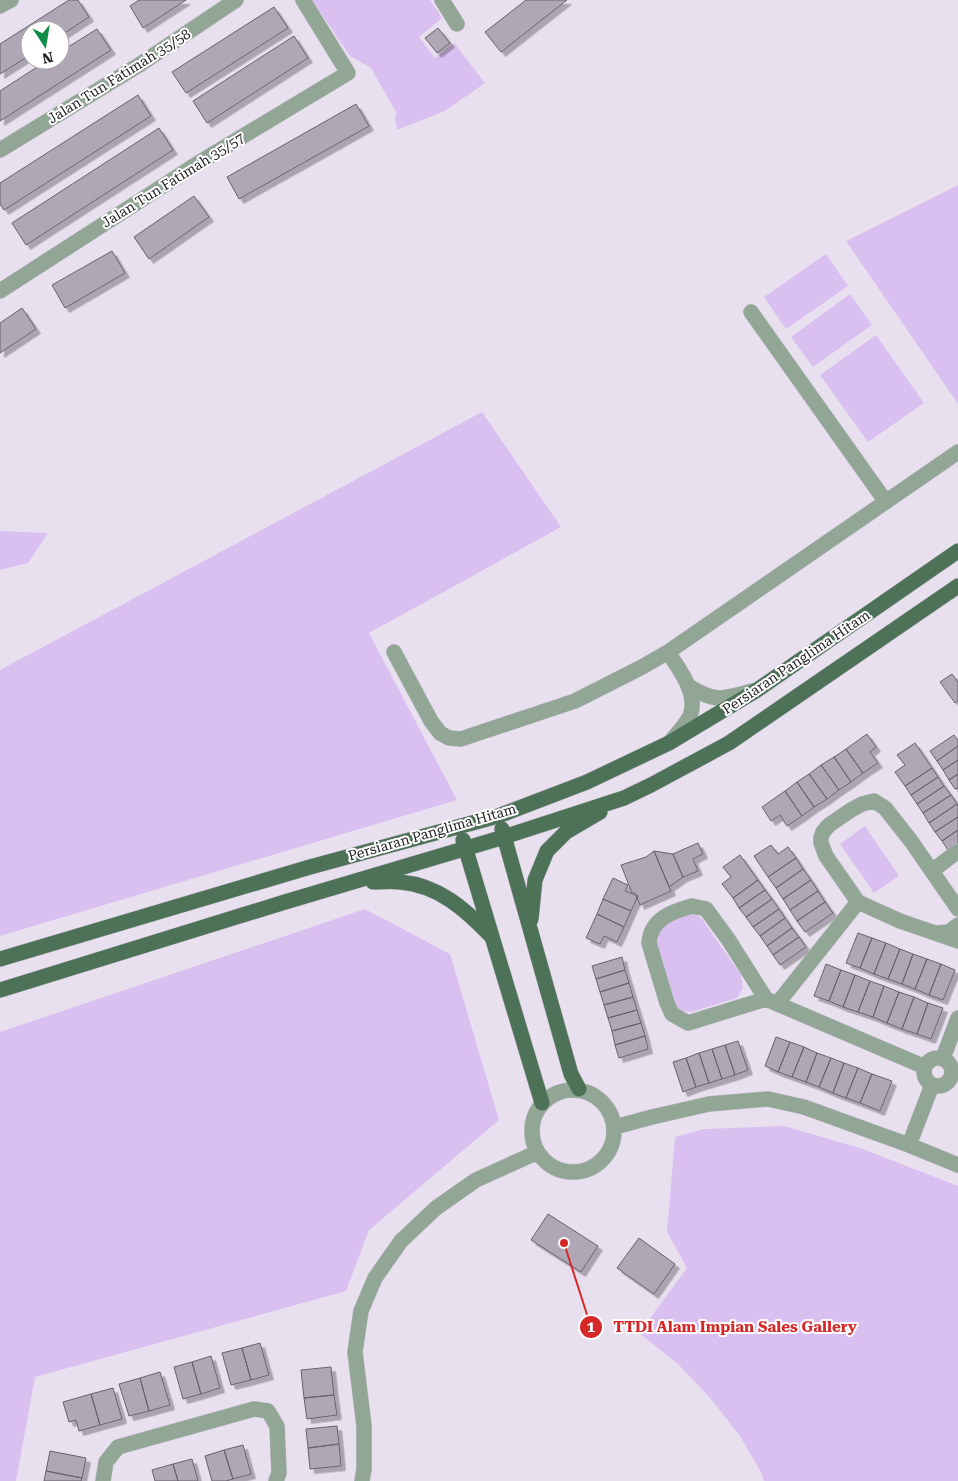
<svg xmlns="http://www.w3.org/2000/svg" width="958" height="1481" viewBox="0 0 958 1481" font-family="'Roboto Serif',serif">
<defs>
<filter id="shadow"><feDropShadow dx="4.5" dy="4.5" stdDeviation="0" flood-color="#0004"/></filter>
</defs>
<rect width="100%" height="100%" fill="#e8e0ef"/>
<!-- green -->
<path fill="#dac0f0" d="M 312,0 L 430,0 L 442,18 L 419,37 L 435,58 L 454,43 L 485,83 L 445,111 L 397,130 L 395,116 L 397,114 L 371,68 L 350,56 Z
M 958,185 L 958,404 L 846,241 Z
M 826,254 L 848,286 L 786,329 L 764,297 Z
M 850,294 L 872,325 L 813,367 L 791,337 Z
M 876,335 L 924,403 L 868,442 L 820,375 Z
M 482,412 L 561,527 L 369,633 L 457,800 L 0,936 L 0,670 Z
M 0,531 L 48,533 L 28,563 L 0,570 Z
M 865,826 L 899,876 L 874,893 L 840,844 Z
M 365,909 L 450,954 L 499,1120 L 369,1230 L 346,1291 L 35,1377 L 16,1481 L 0,1481 L 0,1032 Z
M 695,914 L 702,919 L 741,975 L 743,988 L 737,998 L 691,1012 C 682,1012 679,1011 673,1004 L 654,946 C 660,924 673,916 695,914 Z
M 784,1126 L 860,1148 L 958,1186 L 958,1481 L 764,1481 L 762,1474 L 740,1436 L 711,1399 L 678,1364 L 639,1333 L 687,1268 L 667,1232 L 675,1137 L 704,1129 Z"/>
<!-- building -->
<path fill="#afa7b5" stroke="#68616e" filter="url(#shadow)" d="M 69,0 L 78,0 L 89,17 L 60,36 L 60,30 L 30,30 L 30,55 L 0,74 L 0,44 Z
M 139,0 L 186,0 L 143,28 L 130,6 Z
M 526,0 L 567,0 L 501,52 L 485,32 Z
M 274,7 L 288,28 L 186,93 L 172,72 Z
M 438,28 L 450,43 L 437,53 L 425,38 Z
M 97,29 L 111,50 L 0,121 L 0,91 L 48,60 L 60,60 L 60,52 Z
M 294,36 L 308,58 L 207,123 L 193,101 Z
M 138,95 L 151,116 L 4,210 L 0,204 L 0,183 Z
M 356,104 L 369,126 L 239,199 L 227,177 Z
M 159,128 L 173,150 L 26,245 L 12,223 Z
M 194,196 L 209,217 L 149,259 L 134,237 Z
M 112,251 L 125,273 L 65,308 L 52,285 Z
M 22,308 L 36,329 L 0,353 L 0,323 Z
M 952,674 L 958,682 L 958,701 L 955,703 L 940,682 Z
M 867,734 L 876,747 L 870,752 L 878,763 L 863,773 L 846,749 Z
M 954,735 L 958,740 L 958,746 L 937,761 L 930,751 Z
M 915,743 L 932,768 L 905,786 L 895,772 L 905,765 L 897,755 Z
M 958,746 L 958,760 L 943,770 L 937,761 Z
M 846,749 L 863,773 L 851,782 L 834,757 Z
M 834,757 L 851,782 L 839,790 L 821,765 Z
M 958,760 L 958,774 L 949,780 L 943,770 Z
M 821,765 L 839,790 L 827,799 L 809,774 Z
M 932,768 L 938,777 L 911,795 L 905,786 Z
M 809,774 L 827,799 L 814,807 L 797,782 Z
M 958,774 L 958,788 L 955,789 L 949,780 Z
M 938,777 L 944,786 L 917,804 L 911,795 Z
M 797,782 L 814,807 L 802,816 L 785,791 Z
M 944,786 L 951,795 L 923,813 L 917,804 Z
M 785,791 L 802,816 L 787,826 L 780,815 L 771,821 L 762,807 Z
M 951,795 L 957,804 L 929,823 L 923,813 Z
M 957,804 L 958,806 L 958,817 L 935,832 L 929,823 Z
M 958,817 L 958,830 L 942,841 L 935,832 Z
M 958,830 L 958,843 L 948,850 L 942,841 Z
M 698,843 L 703,854 L 693,859 L 698,871 L 683,877 L 673,854 Z
M 771,845 L 778,854 L 788,847 L 796,858 L 768,877 L 754,856 Z
M 654,851 L 671,891 L 640,905 L 635,893 L 632,893 L 621,865 L 646,857 Z
M 654,851 L 673,854 L 683,877 L 669,887 Z
M 740,855 L 758,880 L 733,898 L 722,884 L 731,877 L 723,867 Z
M 796,858 L 803,869 L 776,888 L 768,877 Z
M 803,869 L 811,880 L 783,899 L 776,888 Z
M 613,878 L 628,885 L 625,891 L 638,896 L 631,911 L 603,899 Z
M 758,880 L 765,890 L 739,908 L 733,898 Z
M 811,880 L 818,891 L 790,910 L 783,899 Z
M 765,890 L 772,899 L 746,917 L 739,908 Z
M 818,891 L 825,902 L 797,921 L 790,910 Z
M 603,899 L 631,911 L 624,927 L 597,914 Z
M 772,899 L 779,909 L 753,927 L 746,917 Z
M 825,902 L 833,913 L 805,932 L 797,921 Z
M 779,909 L 785,918 L 760,936 L 753,927 Z
M 597,914 L 624,927 L 617,942 L 604,936 L 600,944 L 586,938 Z
M 785,918 L 792,928 L 767,946 L 760,936 Z
M 792,928 L 799,937 L 773,955 L 767,946 Z
M 858,933 L 872,938 L 860,968 L 846,963 Z
M 799,937 L 806,947 L 780,965 L 773,955 Z
M 872,938 L 886,943 L 874,974 L 860,968 Z
M 886,943 L 900,949 L 888,979 L 874,974 Z
M 900,949 L 913,954 L 902,984 L 888,979 Z
M 913,954 L 927,959 L 915,989 L 902,984 Z
M 622,957 L 625,970 L 596,979 L 592,966 Z
M 927,959 L 941,964 L 929,995 L 915,989 Z
M 826,964 L 841,970 L 829,1001 L 814,996 Z
M 941,964 L 955,970 L 943,1000 L 929,995 Z
M 625,970 L 629,983 L 600,992 L 596,979 Z
M 841,970 L 855,975 L 843,1007 L 829,1001 Z
M 855,975 L 870,981 L 858,1012 L 843,1007 Z
M 870,981 L 884,986 L 873,1017 L 858,1012 Z
M 629,983 L 633,997 L 604,1005 L 600,992 Z
M 884,986 L 899,992 L 887,1023 L 873,1017 Z
M 899,992 L 914,997 L 902,1029 L 887,1023 Z
M 633,997 L 637,1010 L 608,1018 L 604,1005 Z
M 914,997 L 928,1003 L 917,1034 L 902,1029 Z
M 928,1003 L 943,1008 L 931,1039 L 917,1034 Z
M 637,1010 L 641,1023 L 612,1031 L 608,1018 Z
M 641,1023 L 645,1036 L 615,1045 L 612,1031 Z
M 645,1036 L 648,1049 L 619,1058 L 615,1045 Z
M 776,1037 L 790,1042 L 778,1072 L 765,1066 Z
M 738,1041 L 748,1070 L 735,1075 L 725,1045 Z
M 790,1042 L 804,1047 L 792,1077 L 778,1072 Z
M 725,1045 L 735,1075 L 722,1079 L 712,1049 Z
M 804,1047 L 817,1053 L 806,1082 L 792,1077 Z
M 712,1049 L 722,1079 L 709,1083 L 699,1053 Z
M 699,1053 L 709,1083 L 696,1087 L 686,1058 Z
M 817,1053 L 831,1058 L 819,1087 L 806,1082 Z
M 686,1058 L 696,1087 L 683,1092 L 673,1062 Z
M 831,1058 L 844,1063 L 833,1093 L 819,1087 Z
M 844,1063 L 858,1068 L 846,1098 L 833,1093 Z
M 858,1068 L 872,1074 L 860,1103 L 846,1098 Z
M 872,1074 L 892,1081 L 880,1111 L 860,1103 Z
M 548,1214 L 598,1246 L 581,1272 L 531,1240 Z
M 639,1238 L 675,1264 L 654,1294 L 617,1268 Z
M 260,1343 L 269,1375 L 251,1380 L 242,1348 Z
M 242,1348 L 251,1380 L 231,1385 L 222,1353 Z
M 211,1356 L 220,1388 L 201,1394 L 192,1362 Z
M 192,1362 L 201,1394 L 183,1399 L 174,1367 Z
M 331,1367 L 334,1395 L 304,1398 L 301,1370 Z
M 160,1372 L 170,1405 L 149,1411 L 140,1378 Z
M 140,1378 L 149,1411 L 129,1416 L 119,1384 Z
M 113,1388 L 122,1419 L 100,1425 L 91,1394 Z
M 91,1394 L 100,1425 L 79,1431 L 76,1420 L 69,1422 L 63,1402 Z
M 334,1395 L 337,1415 L 307,1419 L 304,1398 Z
M 337,1426 L 339,1444 L 308,1448 L 306,1429 Z
M 339,1444 L 341,1466 L 310,1469 L 308,1448 Z
M 243,1445 L 251,1474 L 233,1479 L 224,1450 Z
M 224,1450 L 233,1479 L 226,1481 L 212,1481 L 205,1456 Z
M 50,1451 L 86,1458 L 82,1478 L 46,1471 Z
M 192,1459 L 198,1481 L 178,1481 L 173,1464 Z
M 173,1464 L 178,1481 L 155,1481 L 152,1470 Z
M 46,1471 L 82,1478 L 81,1481 L 44,1481 Z"/>
<g fill="none" stroke-linecap="round" stroke-linejoin="round">
<defs>
<path id="minor" d="M 442,0 L 457,24
M 0,6 L 11,0
M 0,150 L 139,65 L 236,0
M 0,291 L 200,162 L 348,73 L 303,0
M 751,312 L 886,502
M 394,652 L 431,721 L 440,733 L 449,738 L 461,739 L 575,701 L 642,667 L 668,652 L 958,452
M 668,652 C 679,669 697,692 691,713 C 689,721 676,735 670,742
M 690,687 C 716,703 724,699 752,691
M 932,871 L 958,851
M 692,906 L 706,909 L 728,939 L 766,999 L 688,1023 L 672,1014 L 667,1003 L 649,943 C 651,919 671,912 692,906 Z
M 958,909 L 911,841 L 885,808 L 874,801 L 862,804 L 851,810 L 829,825 L 823,832 L 821,838 L 821,843 L 826,856 L 858,902 L 900,921 L 958,941
M 936,933 L 949,932 L 958,925
M 766,999 L 925,1067
M 777,1004 L 858,902
M924 1072a14 14 0 1 1 28 0a14 14 0 1 1-28 0Z
M 943,1058 L 958,1018
M532 1131a41 41 0 1 1 82 0a41 41 0 1 1-82 0Z
M 615,1127 L 652,1117 L 709,1104 L 768,1099 L 804,1107 L 909,1145 L 958,1165
M 909,1145 L 932,1085
M 103,1481 L 106,1462 L 118,1447 L 254,1409 L 268,1411 L 277,1426 L 279,1473 L 276,1481
M 362,1481 L 364,1469 L 364,1426 L 355,1352 L 361,1311 L 375,1278 L 401,1241 L 436,1208 L 476,1180 L 538,1152"/>
<path id="major" d="M 502,829 L 571,1074 L 579,1089
M 463,840 L 542,1103
M 373,882 C 382,882 391,881 400,882 C 438,885 465,909 490,935
M 531,919 L 535,880 L 547,851 L 566,832 L 600,812
M 0,959 L 310,867 L 498,816 L 587,782 L 669,743 L 757,690 L 958,551
M 0,990 L 285,902 L 504,837 L 624,798 L 651,785 L 729,743 L 958,586"/>
</defs>
<!-- minor casing -->
<use href="#minor" stroke="#c5becb" stroke-width="16"/>
<!-- major casing -->
<use href="#major" stroke="#c5becb" stroke-width="16"/>
<!-- minor -->
<use href="#minor" stroke="#92a696" stroke-width="15"/>
<!-- major -->
<use href="#major" stroke="#4d7257" stroke-width="15"/>
</g>
<g text-anchor="middle" dominant-baseline="central" stroke-width="4" stroke-linejoin="round" paint-order="stroke">
<!-- street labels -->
<g font-size="14" fill="#242227" stroke="#fff">
<text transform="translate(119 76) rotate(-32)">Jalan Tun Fatimah 35/58</text>
<text transform="translate(173 180) rotate(-32)">Jalan Tun Fatimah 35/57</text>
<text transform="translate(796 662) rotate(-34)">Persiaran Panglima Hitam</text>
<text transform="translate(432 832) rotate(-16)">Persiaran Panglima Hitam</text>
</g>
</g>
<!-- callouts -->
<path fill="none" stroke="#d62828" stroke-width="2" d="M564 1243L591 1327"/>
<g fill="#d62828" stroke="#fff" stroke-width="2">
<circle cx="564" cy="1243" r="5"/>
<circle cx="591" cy="1327" r="12"/>
</g>
<g font-size="15" text-anchor="middle" font-weight="bold" fill="#fff">
<text x="591" y="1332">1</text>
</g>
<g font-size="15" text-anchor="middle" font-weight="bold" fill="#d62828" stroke="#fff" stroke-width="4" stroke-linejoin="round" paint-order="stroke">
<text x="735" y="1332">TTDI Alam Impian Sales Gallery</text>
</g>
<!-- north arrow -->
<g transform="translate(45 45) rotate(168)"><circle r="24" fill="#ffffff" stroke="#a7a7a9"/>
<path d="M0-4L9 19L0 12L-9 19Z" fill="#0f8d49"/>
<text y="-8" font-size="14" font-weight="bold" text-anchor="middle" fill="#242227">N</text>
</g>
</svg>
